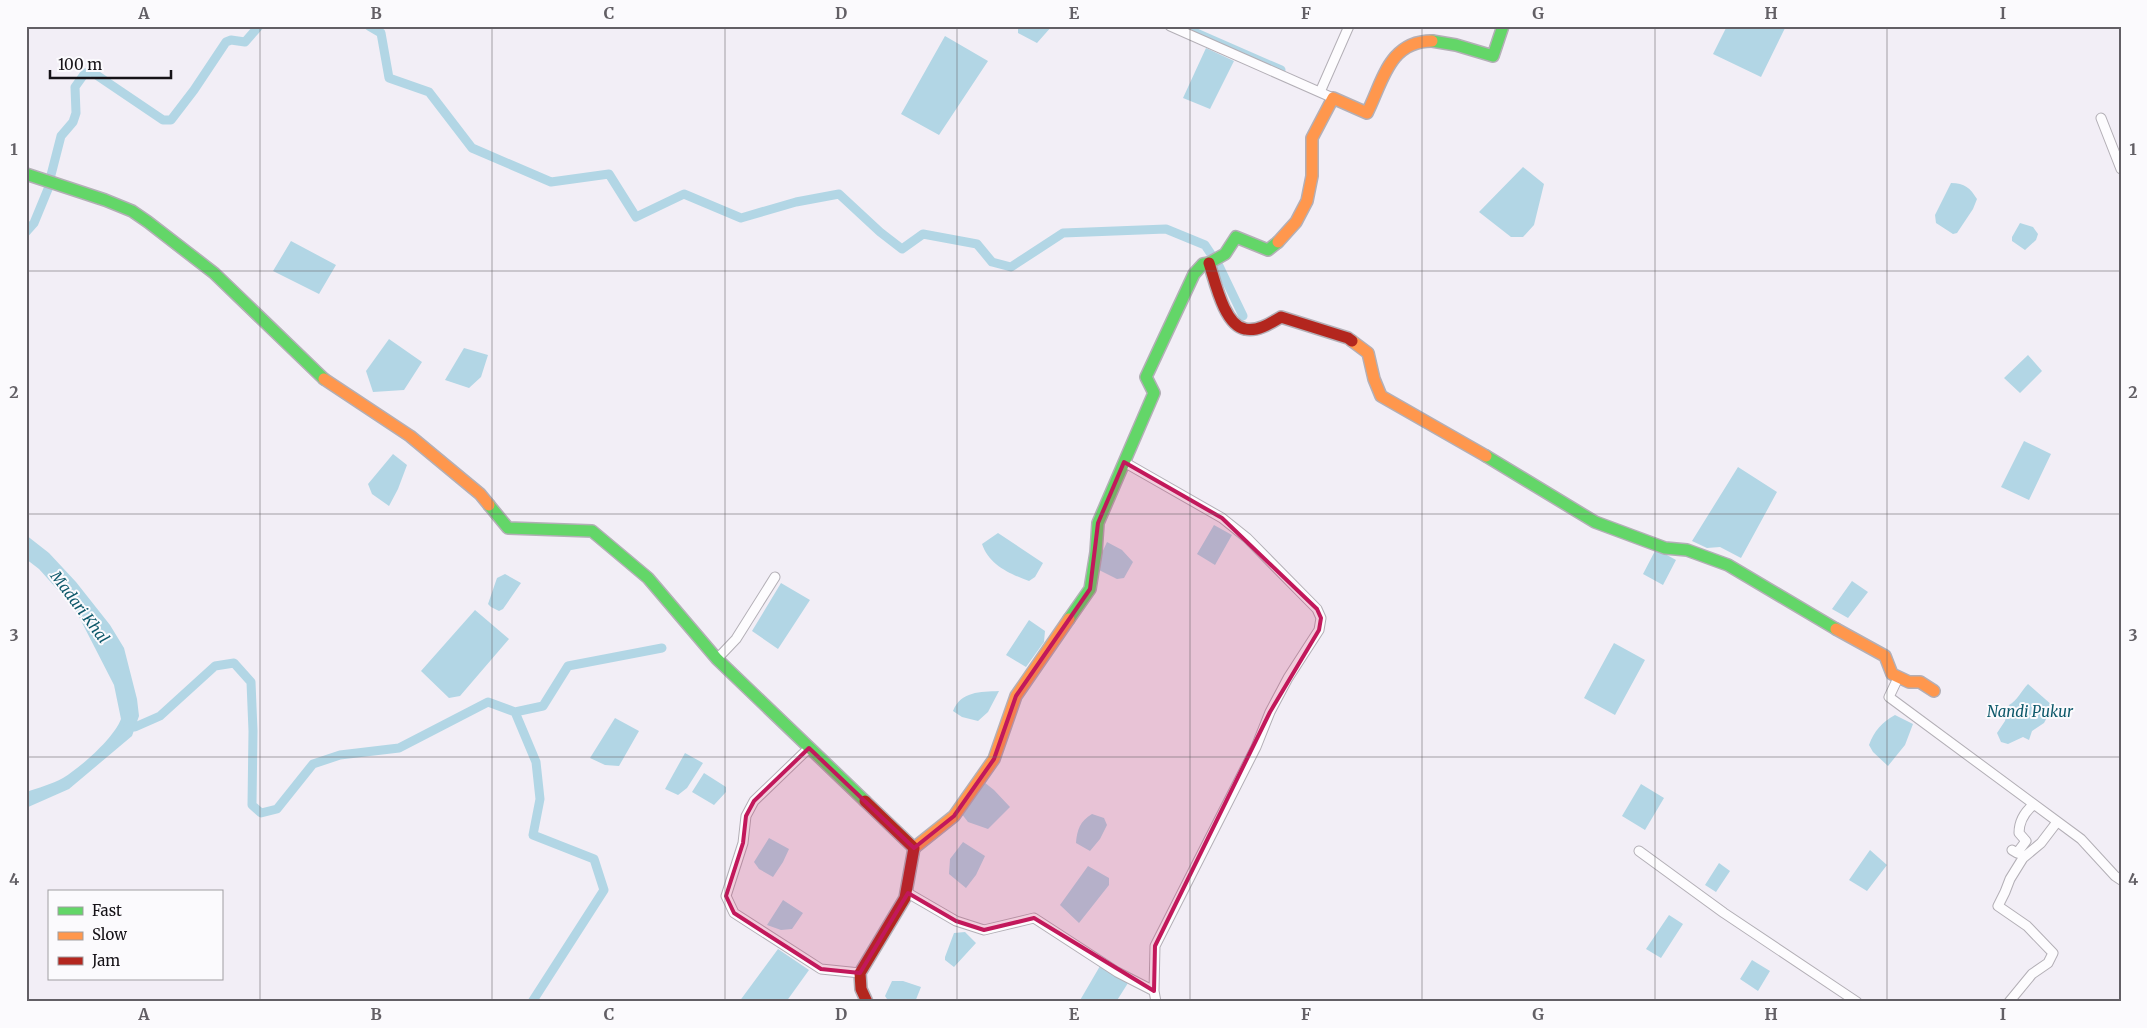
<svg xmlns="http://www.w3.org/2000/svg" width="2147" height="1028" viewBox="0 0 2147 1028" font-family="Merriweather,serif">
<rect width="100%" height="100%" fill="#f2eef6"/>
<!-- water -->
<path fill="#b2d6e5" d="M 1018,26 L 1052,26 L 1037,43 L 1018,33 Z
M 1727,26 L 1786,26 L 1761,77 L 1713,54 Z
M 945,36 L 988,61 L 939,135 L 901,114 Z
M 1206,48 L 1234,61 L 1210,109 L 1183,98 Z
M 1523,167 L 1544,184 L 1534,225 L 1523,237 L 1511,237 L 1479,212 Z
M 1951,183 C 1965,183 1970,188 1977,199 L 1973,209 L 1957,233 L 1953,234 L 1936,223 L 1935,215 Z
M 2020,223 L 2033,227 L 2038,234 L 2036,240 L 2025,250 L 2012,241 L 2012,237 Z
M 291,241 L 336,265 L 319,294 L 273,271 Z
M 389,339 L 422,362 L 404,390 L 373,392 L 366,371 Z
M 464,348 L 488,355 L 481,377 L 469,388 L 445,380 Z
M 2028,355 L 2042,371 L 2020,393 L 2004,378 Z
M 2024,441 L 2051,454 L 2029,500 L 2001,487 Z
M 393,454 L 407,465 L 398,489 L 389,506 L 372,494 L 368,484 Z
M 1738,467 L 1777,492 L 1741,558 L 1720,547 L 1707,548 L 1692,541 Z
M 1214,525 L 1232,535 L 1215,565 L 1197,554 Z
M 998,533 L 1043,563 L 1035,577 L 1029,581 C 1010,574 989,565 982,544 Z
M 26,535 L 49,553 L 76,582 L 110,625 L 124,648 L 137,699 L 139,716 L 132,736 L 69,789 L 26,808 L 26,792 C 38,788 52,784 63,778 C 81,767 114,738 121,719 L 114,685 L 75,609 L 39,569 L 26,559 Z
M 1107,542 L 1122,550 L 1133,562 L 1124,578 L 1117,579 L 1095,568 Z
M 1656,549 L 1676,560 L 1663,585 L 1643,574 Z
M 505,574 L 521,583 L 503,609 L 499,611 L 491,607 L 488,604 L 497,578 Z
M 1852,581 L 1868,592 L 1848,618 L 1832,609 Z
M 781,583 L 810,600 L 778,649 L 752,631 Z
M 475,610 L 509,639 L 460,696 L 449,698 L 421,671 Z
M 1029,620 L 1045,631 L 1044,642 L 1026,667 L 1006,655 Z
M 1614,643 L 1645,660 L 1615,715 L 1584,698 Z
M 2028,684 L 2053,706 L 2044,723 L 2032,731 L 2029,740 L 2023,737 L 2008,744 L 2001,742 L 1997,733 L 2005,721 L 2009,705 C 2017,701 2021,691 2028,684 Z
M 999,691 L 988,712 L 978,721 L 962,717 L 953,711 C 961,691 980,692 999,691 Z
M 1895,715 L 1913,724 L 1905,745 L 1888,766 L 1873,752 L 1869,745 C 1874,731 1882,722 1895,715 Z
M 615,718 L 639,731 L 619,766 L 605,765 L 590,758 Z
M 685,753 L 703,763 L 687,788 L 678,795 L 665,789 Z
M 704,773 L 726,787 L 726,792 L 714,805 L 692,792 Z
M 984,782 L 994,790 L 1010,807 L 988,829 L 968,822 L 961,813 Z
M 1641,784 L 1664,798 L 1645,830 L 1622,816 Z
M 1092,814 L 1104,818 L 1107,825 L 1100,839 L 1090,851 L 1076,843 C 1077,830 1080,821 1092,814 Z
M 769,838 L 789,849 L 783,862 L 773,877 L 759,869 L 754,862 Z
M 963,842 L 985,856 L 976,875 L 966,888 L 949,874 L 950,859 Z
M 1870,850 L 1887,865 L 1867,891 L 1849,880 Z
M 1719,863 L 1730,871 L 1716,892 L 1705,885 Z
M 1088,866 L 1109,878 L 1109,885 L 1079,923 L 1060,905 Z
M 783,900 L 803,913 L 792,929 L 781,930 L 767,925 Z
M 1669,915 L 1683,924 L 1661,958 L 1646,949 Z
M 965,932 L 976,943 L 954,967 L 945,960 L 945,957 L 954,933 Z
M 778,949 L 809,970 L 786,1002 L 739,1002 Z
M 1752,960 L 1770,971 L 1758,991 L 1740,979 Z
M 1100,966 L 1128,983 L 1116,1002 L 1079,1002 Z
M 892,981 L 903,981 L 921,987 L 915,1002 L 889,1002 L 885,996 Z"/>
<g fill="none" stroke-linecap="round" stroke-linejoin="round">
<!-- canal -->
<path stroke="#b2d6e5" stroke-width="9" d="M 369,26 L 381,33 L 389,78 L 429,92 L 472,148 L 551,182 L 609,174 L 636,217 L 684,194 L 741,218 L 796,202 L 839,194 L 880,232 L 902,249 L 923,234 L 977,244 L 992,262 L 1011,267 L 1063,233 L 1166,229 L 1205,245 L 1219,266 L 1243,316
M 1180,26 L 1281,70
M 51,175 L 61,136 L 73,122 L 76,113 L 75,87 L 85,73 L 92,72 L 163,120 L 171,120 L 194,90 L 226,42 L 231,40 L 245,42 L 259,26
M 26,232 L 34,223 L 48,189
M 515,712 L 536,762 L 540,799 L 533,835 L 594,859 L 604,890 L 532,1002
M 128,727 L 135,727 L 160,716 L 215,666 L 234,663 L 251,682 L 253,731 L 252,805 L 261,813 L 277,809 L 313,764 L 340,755 L 399,748 L 488,702 L 515,712 L 543,706 L 568,666 L 662,648"/>
<defs>
<path id="street" d="M 1170,26 L 1333,98
M 1320,92 L 1349,26
M 2101,118 L 2121,169
M 1124,462 L 1222,518 L 1247,538 L 1317,609 L 1321,618 L 1319,630 L 1288,678 L 1270,712 L 1256,747 L 1155,946 L 1154,991 L 1156,1002
M 717,659 L 736,639 L 775,577
M 1898,678 L 1889,697 L 2081,839 L 2115,876 L 2121,880
M 809,748 L 754,801 L 746,816 L 743,843 L 726,896 L 734,913 L 821,969 L 860,973
M 2012,850 L 2017,853 L 2026,841 L 2019,833 C 2019,821 2025,812 2033,805
M 1639,851 L 1724,913 L 1857,1002
M 906,892 L 956,921 L 984,930 L 1034,918 L 1117,972 L 1154,991
M 2009,1002 L 2032,974 L 2048,963 L 2053,953 L 2027,926 L 1998,906 L 2005,892 L 2010,879 L 2023,858 L 2041,843 L 2057,822"/>
<path id="fast" d="M 1432,41 L 1456,45 L 1493,56 L 1503,26
M 26,174 L 105,200 L 132,211 L 148,222 L 214,273 L 324,379
M 1486,456 L 1595,522 L 1665,548 L 1687,550 L 1728,565 L 1836,629
M 489,505 L 508,528 L 592,531 L 648,578 L 717,659 L 865,801
M 1069,619 L 1090,589 L 1096,552 L 1098,523 L 1154,393 L 1146,377 L 1194,274 L 1203,264 L 1209,263 L 1225,254 L 1236,237 L 1268,250 L 1278,242"/>
<path id="slow" d="M 1278,242 L 1296,222 L 1307,201 L 1312,176 L 1312,138 L 1333,98 L 1367,113 C 1383,81 1389,41 1432,41
M 1352,341 L 1368,353 L 1374,379 L 1381,396 L 1486,456
M 324,379 L 410,436 L 480,494 L 489,505
M 1836,629 L 1885,656 L 1892,674 L 1909,682 L 1920,682 L 1934,691
M 914,848 L 954,816 L 994,759 L 1016,696 L 1069,619"/>
<path id="jam" d="M 1209,263 C 1215,281 1224,325 1245,329 C 1257,332 1271,323 1281,317 L 1348,338 L 1352,341
M 865,801 L 914,848 L 905,898 L 860,973 L 861,989 L 867,1002"/>
</defs>
<!-- street casing -->
<use href="#street" stroke="#b3afb6" stroke-width="11"/>
<!-- fast casing -->
<use href="#fast" stroke="#b3afb6" stroke-width="14"/>
<!-- slow casing -->
<use href="#slow" stroke="#b3afb6" stroke-width="14"/>
<!-- jam casing -->
<use href="#jam" stroke="#b3afb6" stroke-width="14"/>
<!-- street -->
<use href="#street" stroke="#fdfcfe" stroke-width="9"/>
<!-- fast -->
<use href="#fast" stroke="#63d668" stroke-width="11"/>
<!-- slow -->
<use href="#slow" stroke="#ff974d" stroke-width="11"/>
<!-- jam -->
<use href="#jam" stroke="#b3261e" stroke-width="11"/>
</g>
<!-- marked area -->
<path fill="#c2185b" fill-opacity="0.2" stroke="#c2185b" stroke-width="4" stroke-linejoin="round" d="M 1124,462 L 1222,518 L 1317,609 L 1321,618 L 1319,630 L 1270,712 L 1155,946 L 1154,991 L 1034,918 L 984,930 L 956,921 L 908,893 L 860,973 L 821,969 L 734,913 L 726,896 L 743,843 L 746,816 L 754,801 L 809,748 L 914,848 L 954,816 L 994,759 L 1016,696 L 1090,589 L 1098,523 Z"/>
<!-- grid -->
<path fill="none" stroke="#625f65" stroke-width="1" stroke-opacity="0.55" d="M 260,26 L 260,1002M 492,26 L 492,1002M 725,26 L 725,1002M 957,26 L 957,1002M 1190,26 L 1190,1002M 1422,26 L 1422,1002M 1655,26 L 1655,1002M 1887,26 L 1887,1002M 26,271 L 2121,271M 26,514 L 2121,514M 26,757 L 2121,757"/>
<g text-anchor="middle" dominant-baseline="central" stroke-width="4" stroke-linejoin="round" paint-order="stroke">
<!-- water labels -->
<g font-size="15" font-style="italic" fill="#0d586a" stroke="#fbfafd">
<text transform="translate(80 607) rotate(53)">Madari Khal</text>
<text x="2030" y="711">Nandi Pukur</text>
</g>
</g>
<!-- border -->
<rect width="2147" height="1028" fill="none" stroke="#fbfafd" stroke-width="55"/>
<!-- legend -->
<rect x="48" y="890" width="175" height="90" fill="#fbfafd" stroke="#9f9da1"/>
<rect x="58" y="907" width="25" height="8" fill="#63d668" stroke="#9f9da1"/>
<text x="92" y="916" font-size="15" fill="#151217">Fast</text>
<rect x="58" y="932" width="25" height="8" fill="#ff974d" stroke="#9f9da1"/>
<text x="92" y="940" font-size="15" fill="#151217">Slow</text>
<rect x="58" y="957" width="25" height="8" fill="#b3261e" stroke="#9f9da1"/>
<text x="92" y="966" font-size="15" fill="#151217">Jam</text>
<!-- scale -->
<path d="M50 70v8h121v-8" fill="none" stroke="#151217" stroke-width="2.5"/>
<text x="58" y="70" font-size="15" fill="#151217" stroke="#fbfafd" stroke-width="4" paint-order="stroke">100 m</text>
<rect x="28" y="28" width="2092" height="972" fill="none" stroke="#625f65" stroke-width="2"/>
<g font-size="16" text-anchor="middle" font-weight="bold" fill="#625f65">
<text x="144" y="19">A</text>
<text x="376" y="19">B</text>
<text x="609" y="19">C</text>
<text x="841" y="19">D</text>
<text x="1074" y="19">E</text>
<text x="1306" y="19">F</text>
<text x="1538" y="19">G</text>
<text x="1771" y="19">H</text>
<text x="2003" y="19">I</text>
<text x="14" y="155">1</text>
<text x="2133" y="155">1</text>
<text x="14" y="398">2</text>
<text x="2133" y="398">2</text>
<text x="14" y="641">3</text>
<text x="2133" y="641">3</text>
<text x="14" y="885">4</text>
<text x="2133" y="885">4</text>
<text x="144" y="1020">A</text>
<text x="376" y="1020">B</text>
<text x="609" y="1020">C</text>
<text x="841" y="1020">D</text>
<text x="1074" y="1020">E</text>
<text x="1306" y="1020">F</text>
<text x="1538" y="1020">G</text>
<text x="1771" y="1020">H</text>
<text x="2003" y="1020">I</text>
</g>
</svg>
